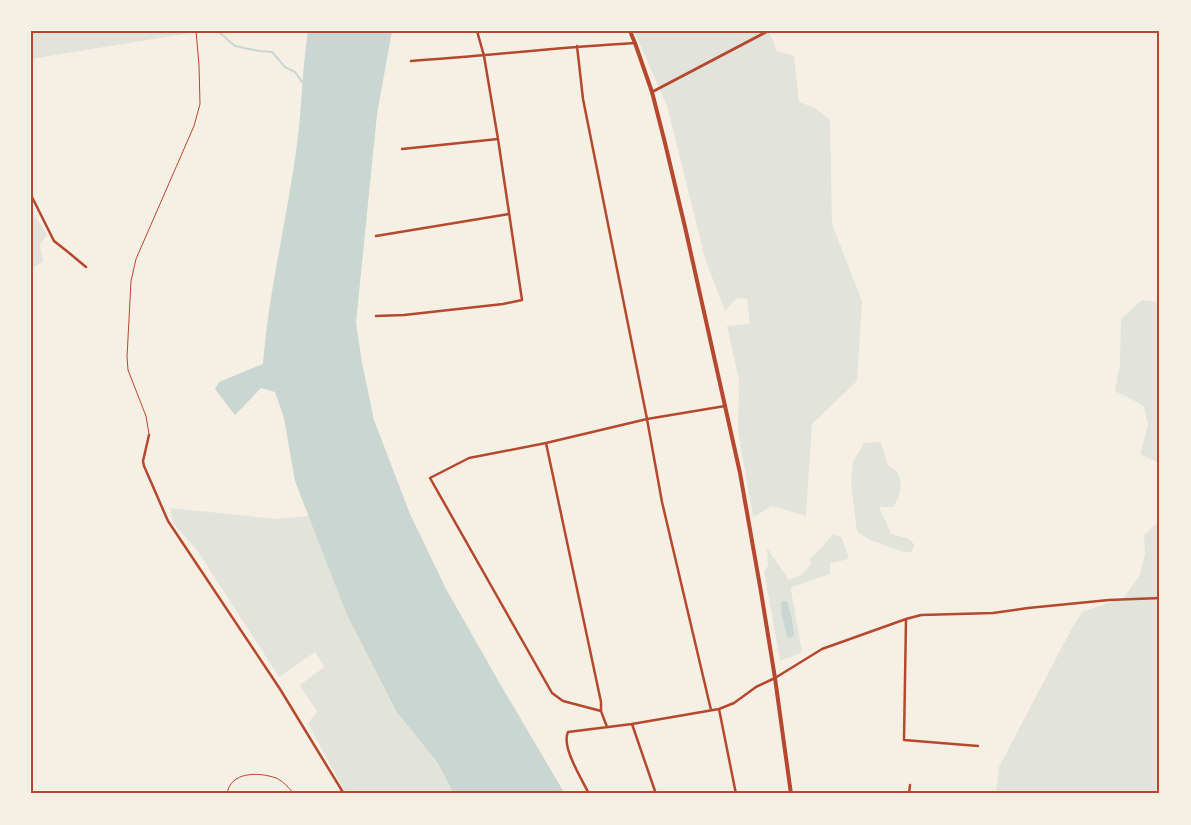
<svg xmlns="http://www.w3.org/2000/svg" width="1191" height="825" viewBox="0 0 1191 825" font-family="'Golos Text',sans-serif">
<rect width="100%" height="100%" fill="#f6efe4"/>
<!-- green -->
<path fill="#e2e4dc" d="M 31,31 L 196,31 L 196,32 L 31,59 Z
M 634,31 L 769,31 L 777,51 L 794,56 L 799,102 L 815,108 L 830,120 L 832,224 L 862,301 L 857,381 L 812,424 L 806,516 L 772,506 L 753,517 L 738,431 L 739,380 L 727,326 L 750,324 L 747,299 L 737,298 L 725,311 L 705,259 L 667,106 Z
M 35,215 L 47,235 L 40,245 L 43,262 L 31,268 L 31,222 Z
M 1142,300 L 1160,302 L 1160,462 L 1157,462 L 1140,454 L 1148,425 L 1144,406 L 1137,402 L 1115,391 L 1120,364 L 1121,319 Z
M 881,442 L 888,465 L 898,473 L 901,483 L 899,497 L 893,507 L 879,507 L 891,534 L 907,538 L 915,545 L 911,552 L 904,552 L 870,540 L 857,531 L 851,482 L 853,462 L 864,443 Z
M 170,508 L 277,519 L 309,516 L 346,613 L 396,711 L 437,762 L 454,794 L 346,794 L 308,723 L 317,712 L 300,685 L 324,667 L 315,652 L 279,677 L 197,550 L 173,523 Z
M 1160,521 L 1159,551 L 1160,552 L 1160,794 L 996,794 L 999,767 L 1073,626 L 1082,612 L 1123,598 L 1140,575 L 1145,553 L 1144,535 Z
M 834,534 L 842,538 L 849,559 L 830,563 L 830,574 L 792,587 L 791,590 L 802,652 L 780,661 L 764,571 L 768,566 L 767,548 L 789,580 L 801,575 L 811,564 L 810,559 Z"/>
<!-- water -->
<path fill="#c9d6d2" d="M 308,31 L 392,31 L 377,114 L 356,323 L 362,363 L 374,420 L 410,514 L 446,589 L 499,682 L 565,794 L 454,794 L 437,762 L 396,711 L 346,613 L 295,481 L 284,418 L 275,392 L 261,388 L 235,415 L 215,389 L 219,382 L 263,364 C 269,289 287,219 297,145 C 302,107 302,69 308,31 Z
M 782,601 L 787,601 L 792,619 L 794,635 L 791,638 L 787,637 C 785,626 779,612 782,601 Z"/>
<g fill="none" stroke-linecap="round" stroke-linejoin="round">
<!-- stream -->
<path stroke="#c9d6d2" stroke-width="2" d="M 218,31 L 235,46 L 259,51 L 272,52 L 285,67 L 295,72 L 302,82 L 305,83"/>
<!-- path -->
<path stroke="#b5482f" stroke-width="1" d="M 227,794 C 230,771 259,772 276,778 C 283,781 289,788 294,794"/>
<!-- service -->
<path stroke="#b5482f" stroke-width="1" d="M 149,434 L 146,416 L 128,370 L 127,357 L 131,281 L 136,259 L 194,126 L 200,104 L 199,65 L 196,31"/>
<!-- minor -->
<path stroke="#b5482f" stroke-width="2.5" d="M 577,46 L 583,99 L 647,419 L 662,502 L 711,710
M 411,61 C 486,56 560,47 635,43
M 402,149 L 498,139
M 31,195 L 54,241 L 68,252 L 86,267
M 376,236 L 509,214
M 376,316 L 404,315 L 503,304 L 522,300 L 498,139 L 484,56 L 477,31
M 149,435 L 143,461 L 144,466 L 168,521 L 280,689 L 344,794
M 546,443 L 601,702 L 601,711 L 607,727
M 906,619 L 904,740 L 978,746
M 719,709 L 736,794
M 601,711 L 563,701 L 552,693 L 430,478 L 469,458 L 546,443 L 647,419 L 725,406
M 632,724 L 656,794
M 589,794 C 582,779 561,747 568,732 L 632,724 L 719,709 L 734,703 L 756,687 L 775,678 L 822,649 L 906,619 L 921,615 L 993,613 L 1028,608 L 1109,600 L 1160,598
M 909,794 L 910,785"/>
<!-- tertiary -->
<path stroke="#b5482f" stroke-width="3" d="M 652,92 L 768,31"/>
<!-- secondary -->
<path stroke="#b5482f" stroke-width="4" d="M 630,31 L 635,43 L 652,92 L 665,143 L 685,227 L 740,473 L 761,592 L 775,678 L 791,794"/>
</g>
<!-- border -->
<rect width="1191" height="825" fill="none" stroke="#f6efe4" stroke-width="65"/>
<rect x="32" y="32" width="1126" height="760" fill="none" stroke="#b5482f" stroke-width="2"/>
</svg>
